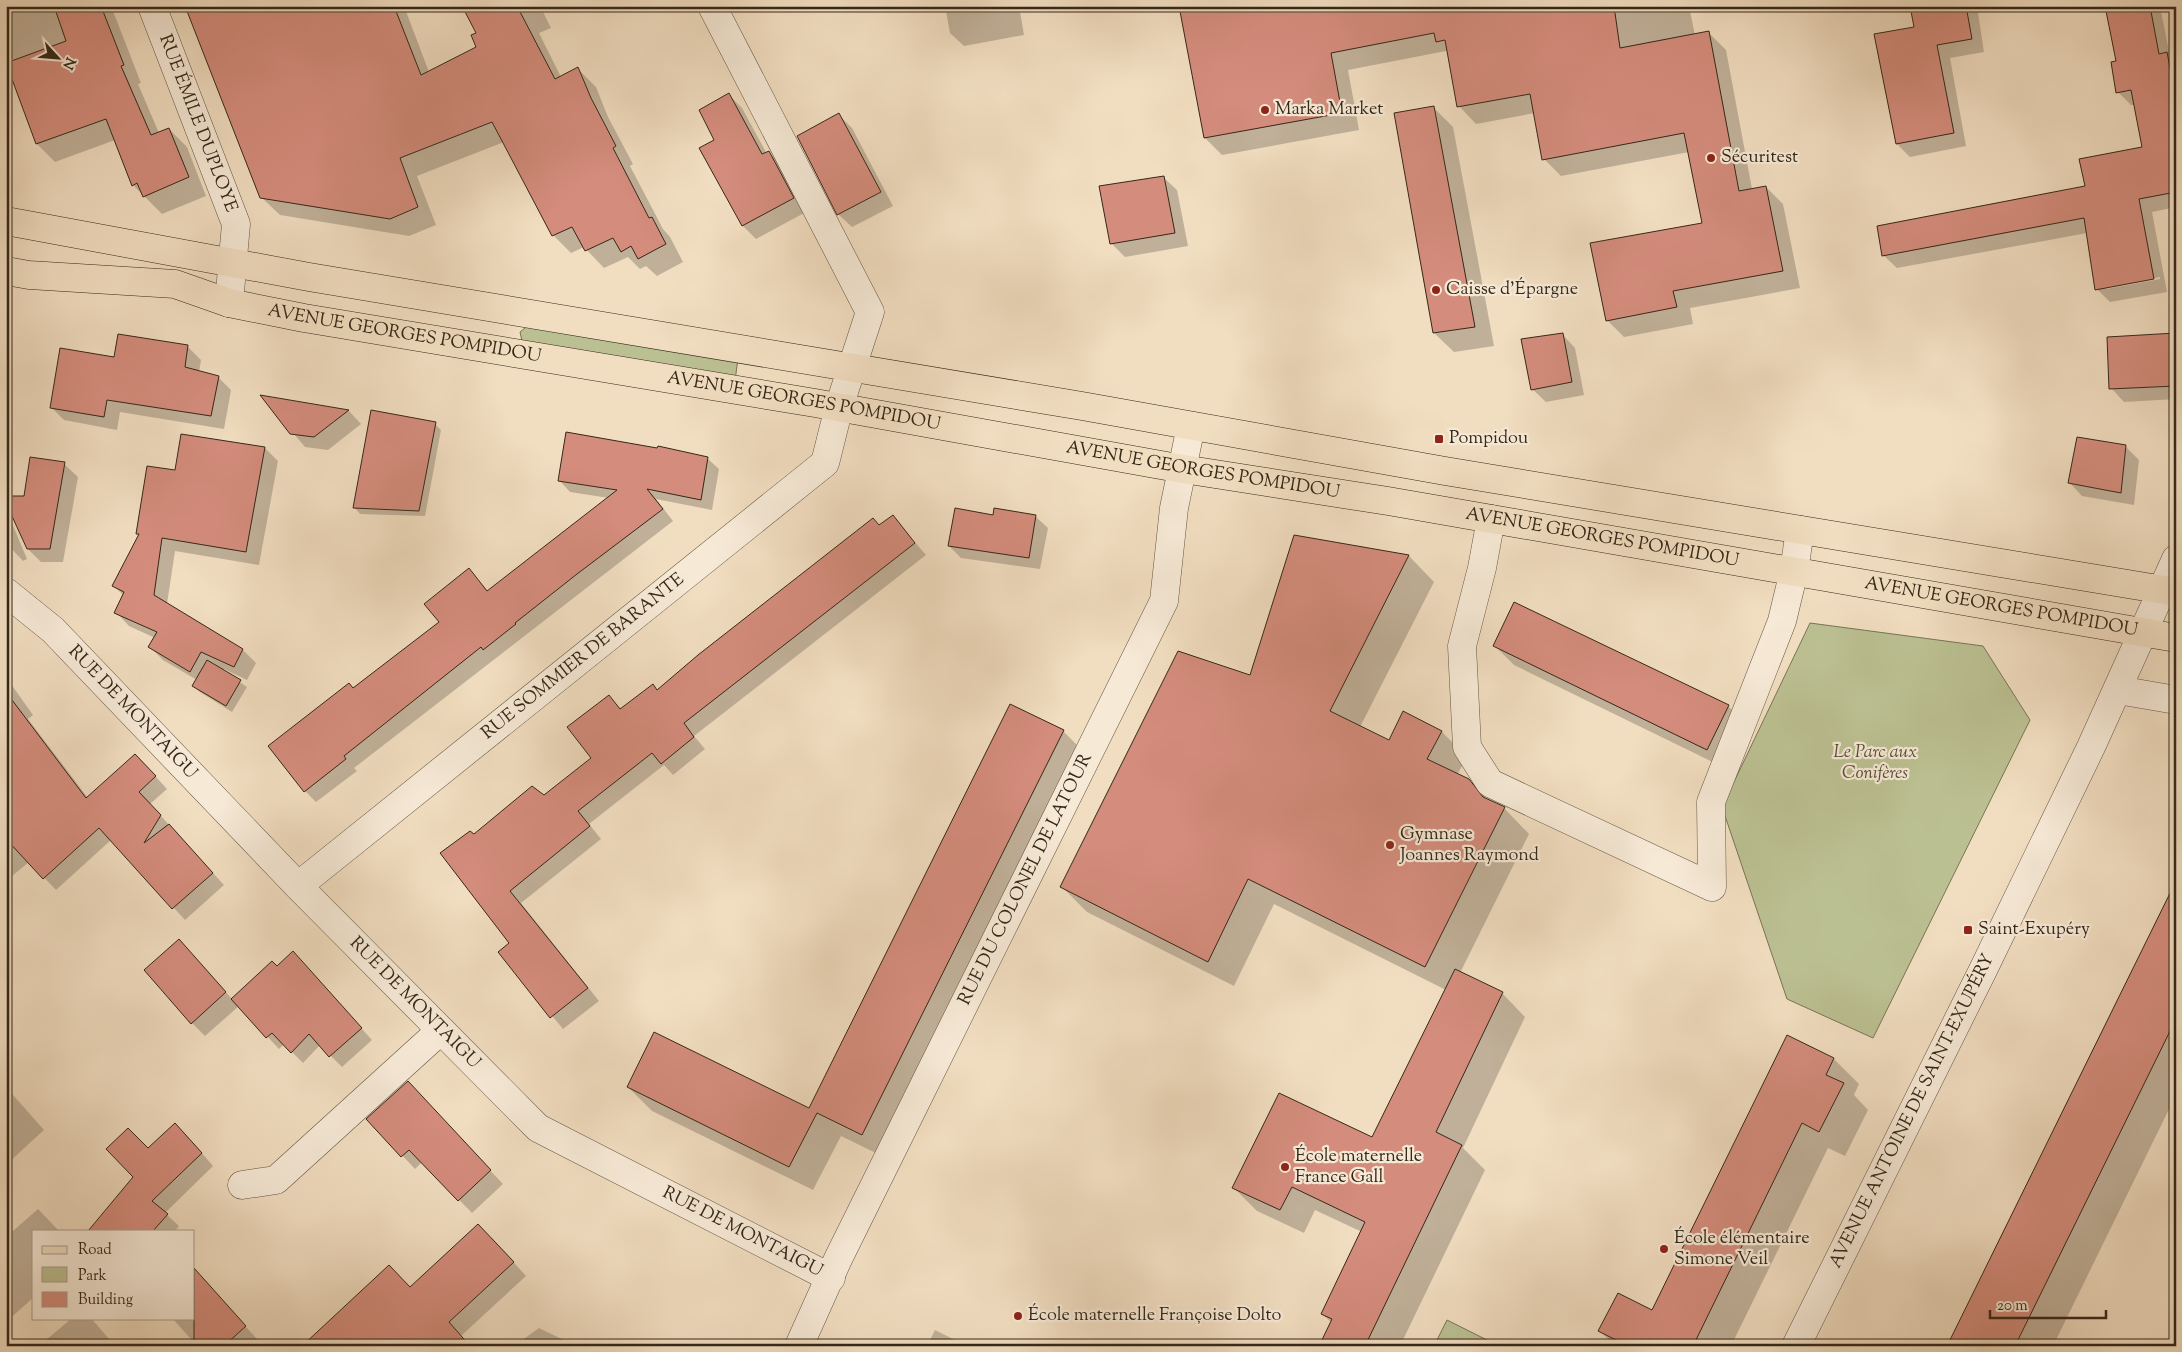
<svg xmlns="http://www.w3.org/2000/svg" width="2182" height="1352" viewBox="0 0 2182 1352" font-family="'Sorts Mill Goudy',serif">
<rect width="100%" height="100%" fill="#f1ddc0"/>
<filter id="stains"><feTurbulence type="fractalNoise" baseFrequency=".004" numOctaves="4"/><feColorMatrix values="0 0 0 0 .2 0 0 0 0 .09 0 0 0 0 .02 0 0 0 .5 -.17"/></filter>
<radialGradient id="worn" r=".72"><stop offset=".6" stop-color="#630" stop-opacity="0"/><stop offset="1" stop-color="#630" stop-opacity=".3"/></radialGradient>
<!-- green -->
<path fill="#bbc092" stroke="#787455" d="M 530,324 L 738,358 L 735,381 L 522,341 L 520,332 Z
M 1810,623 L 1983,646 L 2030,720 L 1873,1038 L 1787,999 L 1722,807 Z
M 1447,1320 L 1499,1346 L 1434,1346 Z"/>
<!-- shadow -->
<path fill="#0003" fill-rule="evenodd" d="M 6,6 L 111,6 L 141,83 L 138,84 L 159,133 L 169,129 L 187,147 L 206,196 L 162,214 L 133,185 L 115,140 L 55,162 L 37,144 L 8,64 L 14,62 L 6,42 Z
M 187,6 L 404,6 L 429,72 L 478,48 L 478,34 L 465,6 L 540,6 L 551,28 L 539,33 L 561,77 L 578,69 L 596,87 L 608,117 L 633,164 L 630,166 L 663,229 L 670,237 L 683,262 L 657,276 L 646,266 L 640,269 L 628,257 L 604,268 L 584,247 L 571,253 L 553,235 L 504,142 L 417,176 L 436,225 L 409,236 L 280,215 L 261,197 Z
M 945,6 L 1019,6 L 1024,35 L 964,46 L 950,33 Z
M 1180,6 L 1689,6 L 1695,35 L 1709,33 L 1726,50 L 1752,189 L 1766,187 L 1783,204 L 1800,288 L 1690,308 L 1693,324 L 1624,337 L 1607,320 L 1703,224 L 1689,152 L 1561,176 L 1544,159 L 1535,113 L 1476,124 L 1459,106 L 1449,54 L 1446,51 L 1348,70 L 1359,130 L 1222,155 L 1205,138 Z
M 1911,6 L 1977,6 L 1984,52 L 1950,58 L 1966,146 L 1910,157 L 1897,144 L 1915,28 Z
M 2106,6 L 2160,6 L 2170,57 L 2176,62 L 2176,207 L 2152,212 L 2167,292 L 2110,302 L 2097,289 L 2087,233 L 1897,268 L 1883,255 L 2087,187 L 2143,148 L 2135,105 L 2131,105 L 2118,92 L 2117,62 ZM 2160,277 L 2160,279 L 2106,289 L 2106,287 Z
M 729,95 L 742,108 L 767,154 L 769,152 L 782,166 L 806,212 L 756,239 L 743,226 L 716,141 Z
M 1434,108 L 1453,127 L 1494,346 L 1454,352 L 1434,333 Z
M 839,115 L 852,128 L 893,206 L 852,227 L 838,214 Z
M 1163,177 L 1177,190 L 1188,246 L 1125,257 L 1111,243 Z
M 1562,334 L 1575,348 L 1584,395 L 1546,402 L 1532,389 Z
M 2176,335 L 2176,399 L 2124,402 L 2111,388 Z
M 187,346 L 201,360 L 199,372 L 218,377 L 231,390 L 224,429 L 120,412 L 117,430 L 64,420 L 51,407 L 115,358 Z
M 263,397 L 349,411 L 361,424 L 328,450 L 305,447 Z
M 435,424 L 441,430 L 425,516 L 360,514 L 354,507 Z
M 182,435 L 265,448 L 278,461 L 259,565 L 175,551 L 167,604 L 243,650 L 256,663 L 247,680 L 224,669 L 223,671 L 247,687 L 232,712 L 200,692 L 194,686 L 197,680 L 163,660 L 150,647 L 155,638 L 129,626 L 116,612 L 124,596 L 114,586 L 140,536 L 137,533 L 176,472 Z
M 2126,447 L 2139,460 L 2134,505 L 2082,496 L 2069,482 Z
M 707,458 L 719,469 L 712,510 L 656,499 L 673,521 L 354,768 L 357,771 L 316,802 L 305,791 L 353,689 L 440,623 L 469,570 L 488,591 L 609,498 L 570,492 L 559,480 Z
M 64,464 L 78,477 L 63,562 L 41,562 L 28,549 Z
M 6,509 L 27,559 L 23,561 L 6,543 Z
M 995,510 L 1036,517 L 1048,528 L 1040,569 L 961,558 L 949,546 L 994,517 Z
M 893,517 L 926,555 L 694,736 L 705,749 L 673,775 L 664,765 L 589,824 L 601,839 L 521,903 L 599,1001 L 563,1029 L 500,952 L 510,944 L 474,835 L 544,797 L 593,759 L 609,697 L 622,710 L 653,686 L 658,691 Z
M 1294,536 L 1409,556 L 1434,582 L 1360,727 L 1389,742 L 1403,713 L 1442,732 L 1467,757 L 1457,775 L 1468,780 L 1489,801 L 1504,808 L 1529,834 L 1460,973 L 1502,993 L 1525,1017 L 1463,1148 L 1485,1170 L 1400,1346 L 1321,1346 L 1332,1323 L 1322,1314 L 1362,1232 L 1315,1210 L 1304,1233 L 1257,1211 L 1233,1187 L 1373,1139 L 1446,990 L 1274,904 L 1234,986 L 1087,912 L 1062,887 L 1251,677 Z
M 1495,646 L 1728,706 L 1748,726 L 1727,769 L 1514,665 Z
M 6,677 L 33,715 L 28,719 L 88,798 L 147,767 L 167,789 L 150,804 L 224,885 L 185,920 L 111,840 L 56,890 L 29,862 L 6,881 Z
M 1063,731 L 1087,755 L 886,1158 L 841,1136 L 813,1190 L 652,1111 L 628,1087 L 809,1110 Z
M 2176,883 L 2176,1095 L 2053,1346 L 1949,1346 Z
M 293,953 L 372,1040 L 342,1067 L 320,1045 L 303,1063 L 284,1044 L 279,1049 L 239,1006 L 205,1036 L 192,1023 L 192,954 L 232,999 L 277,968 Z
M 1834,1059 L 1859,1084 L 1854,1095 L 1868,1110 L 1845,1156 L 1828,1148 L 1731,1346 L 1615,1346 L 1600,1331 L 1653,1312 Z
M 6,1087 L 44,1130 L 8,1163 L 6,1162 Z
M 420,1096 L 503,1184 L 472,1213 L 422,1162 L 415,1169 L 368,1119 Z
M 187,1136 L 213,1166 L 165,1213 L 179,1226 L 175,1231 L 90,1231 L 135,1177 L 148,1149 Z
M 38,1209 L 59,1231 L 34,1231 L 34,1297 L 6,1322 L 6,1237 Z
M 492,1238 L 526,1276 L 461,1336 L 410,1288 Z
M 209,1287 L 258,1340 L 252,1346 L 197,1346 L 173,1319 L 194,1318 L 194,1300 Z
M 72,1318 L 91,1318 L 115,1346 L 39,1346 Z
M 539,1328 L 576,1346 L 514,1346 Z
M 935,1330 L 967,1346 L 927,1346 Z"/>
<!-- building -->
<path fill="#d48c7c" stroke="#342818" d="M 54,6 L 101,6 L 124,65 L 121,66 L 151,135 L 169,128 L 189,177 L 143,197 L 137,183 L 132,186 L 106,119 L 36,144 L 6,63 L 66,41 Z
M 185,6 L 394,6 L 421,75 L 476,47 L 471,35 L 476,33 L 462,6 L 517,6 L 555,79 L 578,67 L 591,98 L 616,146 L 613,148 L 649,218 L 652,217 L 666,244 L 638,259 L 631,246 L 621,252 L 613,238 L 585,251 L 572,227 L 552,236 L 492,122 L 400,158 L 418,207 L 390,219 L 260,198 Z
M 1179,6 L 1614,6 L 1620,48 L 1709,31 L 1739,191 L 1766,186 L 1783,271 L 1673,291 L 1677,307 L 1606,321 L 1590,243 L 1702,223 L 1684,133 L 1542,160 L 1530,94 L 1457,107 L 1445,40 L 1436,42 L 1434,33 L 1331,53 L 1342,113 L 1204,138 Z
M 1910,6 L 1966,6 L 1972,39 L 1937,45 L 1954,133 L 1896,144 L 1874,34 L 1914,27 Z
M 2105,6 L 2150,6 L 2159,54 L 2167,52 L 2176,99 L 2176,192 L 2139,199 L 2154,279 L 2095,290 L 2084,218 L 1882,256 L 1877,226 L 2085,186 L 2079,159 L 2142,147 L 2131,90 L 2116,93 L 2111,62 L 2116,61 Z
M 729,93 L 762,154 L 769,151 L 794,198 L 742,226 L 699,148 L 714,140 L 699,110 Z
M 1434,106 L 1475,327 L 1433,333 L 1394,113 Z
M 839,113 L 881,192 L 837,215 L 797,136 Z
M 1164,176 L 1175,233 L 1110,244 L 1099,186 Z
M 1563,333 L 1572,382 L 1531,390 L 1521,339 Z
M 2176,333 L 2176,386 L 2109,389 L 2107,337 Z
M 118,334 L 188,345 L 185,367 L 219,376 L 211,416 L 107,400 L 104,417 L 50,408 L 60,348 L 114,357 Z
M 260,395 L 349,410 L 314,437 L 290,434 Z
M 371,410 L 436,422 L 419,511 L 353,508 Z
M 566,432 L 657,448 L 658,446 L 708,457 L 701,500 L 647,489 L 663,509 L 577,574 L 515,623 L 516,624 L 483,650 L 481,647 L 344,756 L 346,759 L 304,792 L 268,746 L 349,683 L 353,688 L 439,622 L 424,604 L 469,568 L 487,591 L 617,490 L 558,481 Z
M 181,434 L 265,447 L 246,552 L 162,538 L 154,595 L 243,649 L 234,667 L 201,652 L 190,672 L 148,647 L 157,632 L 114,613 L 124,592 L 112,586 L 139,534 L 136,534 L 147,466 L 175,470 Z
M 2077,437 L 2126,445 L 2121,493 L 2068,483 Z
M 30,457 L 65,462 L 50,549 L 27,549 L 6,503 L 6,496 L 24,496 Z
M 955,508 L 993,515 L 994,508 L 1036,515 L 1029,558 L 948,546 Z
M 893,515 L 915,543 L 684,723 L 694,737 L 661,764 L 652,753 L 578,811 L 590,826 L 510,891 L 588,988 L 550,1018 L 498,952 L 509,943 L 440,853 L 470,831 L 474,834 L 532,786 L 544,795 L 591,758 L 567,727 L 609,695 L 620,709 L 653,684 L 657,690 L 698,655 L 873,518 L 879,525 Z
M 1294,535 L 1409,555 L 1330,711 L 1389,740 L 1403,711 L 1442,731 L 1427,759 L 1469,779 L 1483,797 L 1505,807 L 1425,967 L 1248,879 L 1208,962 L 1060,887 L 1178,651 L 1250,675 Z
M 1514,602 L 1729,705 L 1707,750 L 1493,646 Z
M 207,660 L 241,680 L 226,706 L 192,686 Z
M 6,692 L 86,798 L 135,754 L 156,776 L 139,792 L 161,815 L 144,843 L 169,824 L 213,873 L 172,909 L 99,828 L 43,879 L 6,839 Z
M 1010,704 L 1064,730 L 862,1135 L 817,1113 L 789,1167 L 627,1087 L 654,1032 L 809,1108 Z
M 2176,881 L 2176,1019 L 2015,1346 L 1947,1346 Z
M 179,939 L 226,992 L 191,1024 L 144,970 Z
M 293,951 L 362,1028 L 329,1057 L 309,1034 L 291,1053 L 272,1033 L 266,1038 L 231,999 L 272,961 L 277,966 Z
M 1455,969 L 1503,992 L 1436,1132 L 1462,1145 L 1365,1346 L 1319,1346 L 1332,1319 L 1321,1314 L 1365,1222 L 1292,1187 L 1280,1210 L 1232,1188 L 1279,1093 L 1372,1137 Z
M 1787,1035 L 1834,1058 L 1826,1075 L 1844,1083 L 1819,1132 L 1802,1123 L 1693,1346 L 1628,1346 L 1598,1331 L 1618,1293 L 1652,1310 Z
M 408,1081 L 491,1170 L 458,1201 L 409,1150 L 401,1157 L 366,1119 Z
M 175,1123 L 202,1153 L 152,1201 L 168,1214 L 153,1231 L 88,1231 L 133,1177 L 106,1149 L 128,1128 L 148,1148 Z
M 478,1224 L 514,1262 L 449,1322 L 470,1346 L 302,1346 L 389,1265 L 410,1287 Z
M 194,1268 L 246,1326 L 224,1346 L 194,1346 Z"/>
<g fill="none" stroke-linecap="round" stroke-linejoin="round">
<defs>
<g id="minor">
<path id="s1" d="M 152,6 L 236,224 L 229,303"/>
<path d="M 1491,519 L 1482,568 L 1462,646 L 1467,747 L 1490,783 L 1712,887 L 1711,802 L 1782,621 L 1794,571 L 1800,530"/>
<path id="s2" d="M 6,592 L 53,630 L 298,886 L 538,1128 L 831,1278"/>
<path d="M 2118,690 L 2176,700"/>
<path id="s3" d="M 298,886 L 825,463 L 839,407 L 870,312 L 712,6"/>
<path d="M 242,1185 L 276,1180 L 440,1031"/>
<path id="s4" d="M 799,1346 L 838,1259 L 1164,601 L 1174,508 L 1191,426"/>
<path id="s5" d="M 1796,1346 L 1983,970 L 2091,747 L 2176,559"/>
</g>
<g id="major">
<path d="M 6,221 L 309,277 L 1082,406 L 1445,471 L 2176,592"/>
<path id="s6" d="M 6,271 L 29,275 L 175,284 L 229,303 L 304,318 L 815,403 L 1183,469 L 1388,501 L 2176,638"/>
</g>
</defs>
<!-- minor casing -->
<use href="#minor" stroke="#635542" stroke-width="29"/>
<!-- major casing -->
<use href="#major" stroke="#342818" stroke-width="29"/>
<!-- minor -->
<use href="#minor" stroke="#f6e9d6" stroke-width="28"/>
<!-- major -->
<use href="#major" stroke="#f1ddc0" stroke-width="28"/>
</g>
<!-- markers -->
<g fill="#8f2418" stroke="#f6e9d6" stroke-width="2">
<circle cx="1265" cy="110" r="5"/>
<circle cx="1711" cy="158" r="5"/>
<circle cx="1436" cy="290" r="5"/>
<rect x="1434" y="434" width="10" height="10" rx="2.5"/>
<circle cx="1390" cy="845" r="5"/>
<rect x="1963" y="925" width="10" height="10" rx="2.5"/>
<circle cx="1285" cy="1167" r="5"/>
<circle cx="1664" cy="1249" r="5"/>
<circle cx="1018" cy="1316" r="5"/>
</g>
<g text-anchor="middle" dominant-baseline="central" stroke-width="4.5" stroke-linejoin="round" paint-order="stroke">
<!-- poi labels -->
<g font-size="18" fill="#342818" stroke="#f6e9d6" text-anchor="start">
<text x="1275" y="110">Marka Market</text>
<text x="1721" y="158">Sécuritest</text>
<text x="1446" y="290">Caisse d'Épargne</text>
<text x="1449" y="439">Pompidou</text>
<text x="1400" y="835">Gymnase<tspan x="1400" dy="21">Joannes Raymond</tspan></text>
<text x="1978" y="930">Saint-Exupéry</text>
<text x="1295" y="1157">École maternelle<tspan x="1295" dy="21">France Gall</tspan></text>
<text x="1674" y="1239">École élémentaire<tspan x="1674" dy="21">Simone Veil</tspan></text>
<text x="1028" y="1316">École maternelle Françoise Dolto</text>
</g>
<!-- street labels -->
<g font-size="18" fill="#342818" stroke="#f6e9d6">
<text stroke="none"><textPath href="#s1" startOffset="126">RUE ÉMILE DUPLOYE</textPath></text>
<text stroke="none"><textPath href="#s6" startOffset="405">AVENUE GEORGES POMPIDOU</textPath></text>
<text stroke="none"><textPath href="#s6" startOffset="810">AVENUE GEORGES POMPIDOU</textPath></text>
<text stroke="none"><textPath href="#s6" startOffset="1215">AVENUE GEORGES POMPIDOU</textPath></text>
<text stroke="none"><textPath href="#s6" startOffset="1620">AVENUE GEORGES POMPIDOU</textPath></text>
<text stroke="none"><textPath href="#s6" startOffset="2025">AVENUE GEORGES POMPIDOU</textPath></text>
<text stroke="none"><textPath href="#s3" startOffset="366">RUE SOMMIER DE BARANTE</textPath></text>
<text stroke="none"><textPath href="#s2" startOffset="175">RUE DE MONTAIGU</textPath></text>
<text stroke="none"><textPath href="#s4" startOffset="519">RUE DU COLONEL DE LATOUR</textPath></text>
<text stroke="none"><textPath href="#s2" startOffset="580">RUE DE MONTAIGU</textPath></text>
<text stroke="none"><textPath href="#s5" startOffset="262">AVENUE ANTOINE DE SAINT-EXUPÉRY</textPath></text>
<text stroke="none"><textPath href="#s2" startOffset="985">RUE DE MONTAIGU</textPath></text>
</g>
<!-- park labels -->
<g font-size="18" font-style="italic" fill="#564e36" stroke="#f6e9d6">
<text x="1875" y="753">Le Parc aux<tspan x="1875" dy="21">Conifères</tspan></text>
</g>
</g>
<!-- margin -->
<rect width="2182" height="1352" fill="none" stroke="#f1ddc0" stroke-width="25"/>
<rect x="8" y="8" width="2167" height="1337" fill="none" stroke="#342818" stroke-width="2.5"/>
<rect x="12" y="12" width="2157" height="1327" fill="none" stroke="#342818"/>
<!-- legend -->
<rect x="32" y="1230" width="162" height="90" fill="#f6e9d6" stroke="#a89c8a"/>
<rect x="42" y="1246" width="25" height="8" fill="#f1ddc0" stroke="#a89c8a"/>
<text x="78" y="1254" font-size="15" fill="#342818">Road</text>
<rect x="42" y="1267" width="25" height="15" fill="#bbc092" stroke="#a89c8a"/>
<text x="78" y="1280" font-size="15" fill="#342818">Park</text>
<rect x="42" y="1292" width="25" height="15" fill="#d48c7c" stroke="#a89c8a"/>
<text x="78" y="1304" font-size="15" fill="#342818">Building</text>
<!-- north arrow -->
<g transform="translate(58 58) rotate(116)" stroke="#f6e9d6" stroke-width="4" paint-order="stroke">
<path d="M0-4L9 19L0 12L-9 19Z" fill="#342818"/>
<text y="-8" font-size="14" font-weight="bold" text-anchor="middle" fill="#342818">N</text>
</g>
<!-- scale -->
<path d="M1990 1310v8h116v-8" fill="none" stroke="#342818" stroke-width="2.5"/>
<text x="1997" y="1310" font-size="15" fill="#342818" stroke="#f6e9d6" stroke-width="4" paint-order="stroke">20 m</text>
<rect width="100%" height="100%" filter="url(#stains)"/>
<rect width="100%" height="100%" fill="url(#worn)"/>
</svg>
